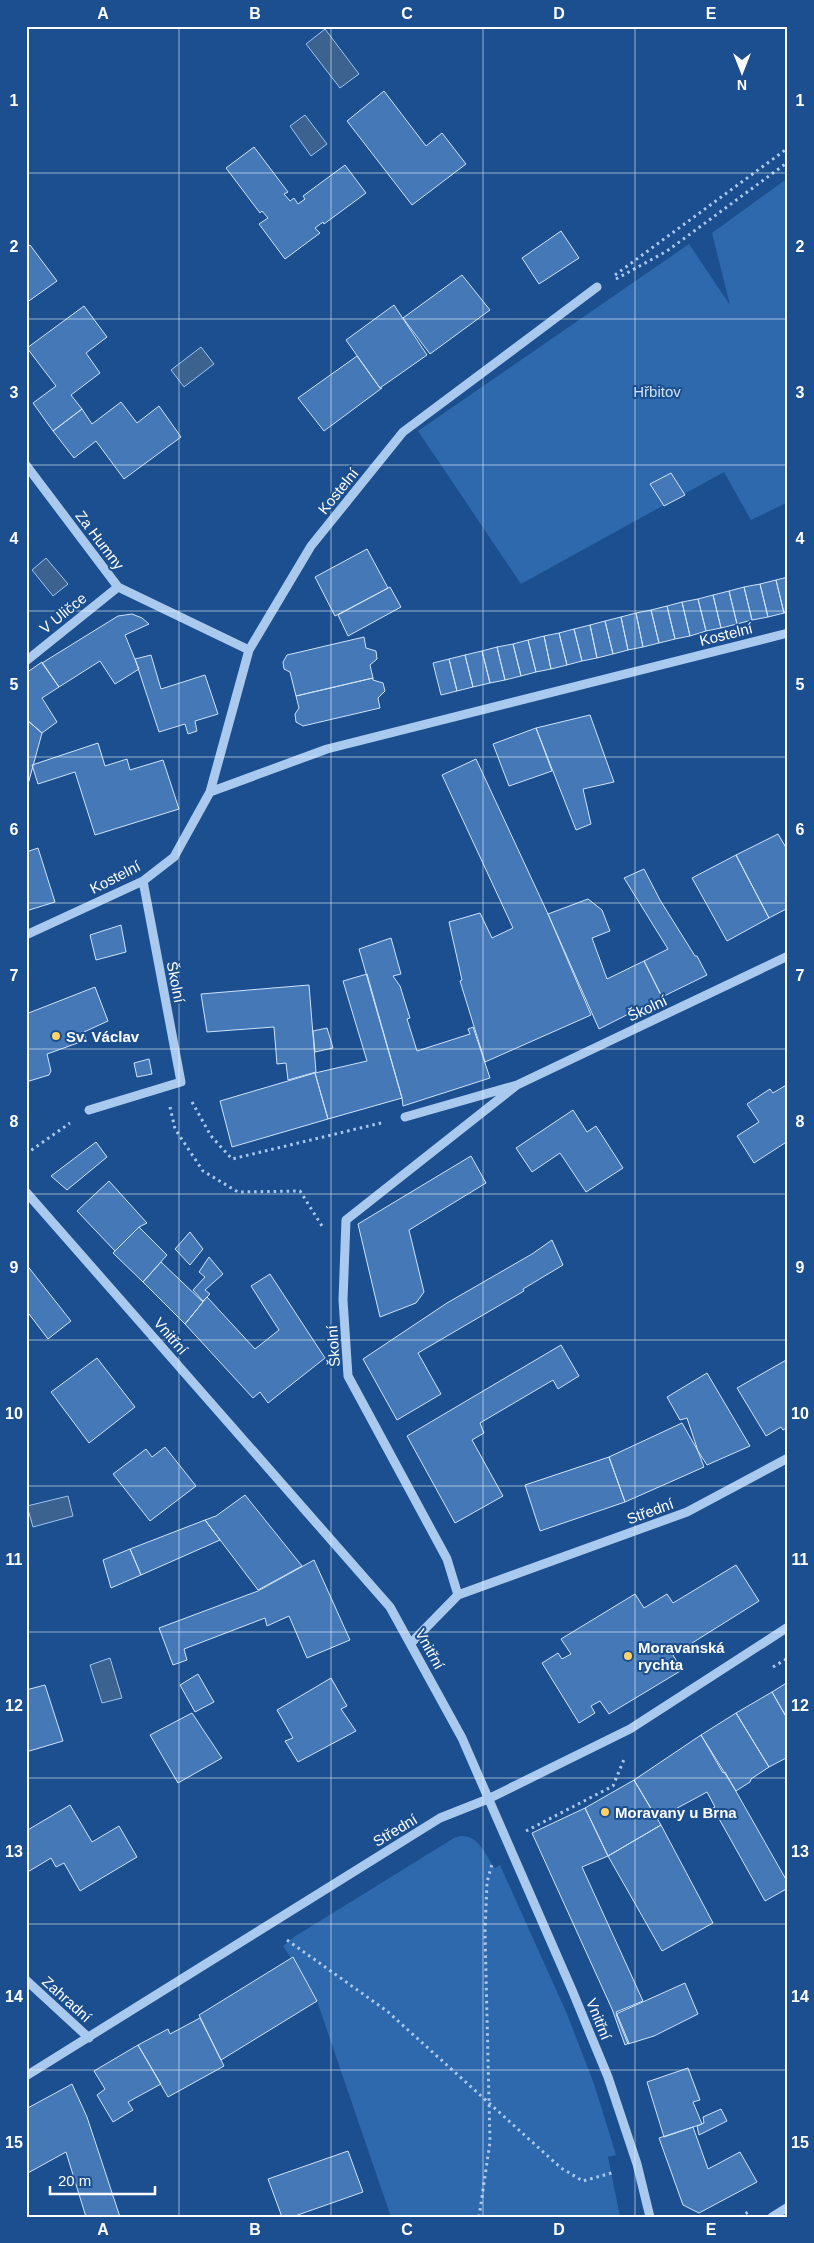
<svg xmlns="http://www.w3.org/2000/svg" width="814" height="2243" viewBox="0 0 814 2243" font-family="Helvetica,sans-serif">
<rect width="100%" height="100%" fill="#1b4f8f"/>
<!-- green -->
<path fill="#2e69ad" d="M 788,178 L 788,502 L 751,520 L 724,472 L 521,584 L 418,431 L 689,244 L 730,305 L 712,233 Z
M 461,1836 C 480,1836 485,1855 495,1868 L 500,1865 L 567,2014 L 594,2084 L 616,2155 L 608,2157 L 620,2217 L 391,2217 L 317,2001 L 293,1957 L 291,1958 L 283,1946 L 294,1937 L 454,1838 Z"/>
<!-- water -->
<path fill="#3c6290" stroke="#9cc4f0" d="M 325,29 L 359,74 L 340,88 L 306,44 Z
M 305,115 L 327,144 L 311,156 L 290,126 Z
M 201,347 L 214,364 L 184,387 L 171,370 Z
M 46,558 L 68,584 L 53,596 L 32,570 Z
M 68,1496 L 73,1516 L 33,1527 L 27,1506 Z
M 110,1658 L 122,1698 L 102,1703 L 90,1665 Z"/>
<!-- building -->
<path fill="#4478b7" stroke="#cfe3fa" d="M 384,91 L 426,146 L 442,133 L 466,164 L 412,205 L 347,121 Z
M 254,147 L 288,192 L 284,194 L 290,201 L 294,198 L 298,204 L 305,199 L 303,196 L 345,165 L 366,193 L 324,224 L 323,222 L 315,228 L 320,233 L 285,259 L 259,224 L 268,218 L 262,211 L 260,213 L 226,168 Z
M 561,231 L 579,258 L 539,284 L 522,258 Z
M 30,245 L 57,281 L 26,303 L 26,248 Z
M 462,275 L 490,310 L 430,354 L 403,318 Z
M 394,305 L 427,355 L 380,388 L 346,340 Z
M 84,306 L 107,337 L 86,353 L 100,373 L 71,395 L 82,409 L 53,431 L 33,403 L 56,386 L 27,348 Z
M 357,356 L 380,388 L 382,388 L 324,431 L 298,398 Z
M 121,402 L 137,423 L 159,406 L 181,437 L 124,479 L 96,441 L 74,458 L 53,431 L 82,409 L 92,424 Z
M 671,473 L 685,495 L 664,506 L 650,484 Z
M 367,549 L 388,588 L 335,616 L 315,577 Z
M 788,577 L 788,612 L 784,613 L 776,580 Z
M 776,580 L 784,613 L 768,617 L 760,584 Z
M 760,584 L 768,617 L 752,620 L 744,587 Z
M 390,587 L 401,607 L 348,636 L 338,615 Z
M 744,587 L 752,620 L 737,624 L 729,591 Z
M 729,591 L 737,624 L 721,628 L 713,595 Z
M 713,595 L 721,628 L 706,631 L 698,599 Z
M 698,599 L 706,631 L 690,636 L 682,602 Z
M 682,602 L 690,636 L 675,639 L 667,606 Z
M 667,606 L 675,639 L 659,643 L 651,610 Z
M 651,610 L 659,643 L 643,647 L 636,613 Z
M 636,613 L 643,647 L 628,650 L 621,617 Z
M 132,614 L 142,618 L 149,624 L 125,635 L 139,669 L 115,684 L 100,661 L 59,687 L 42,663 L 118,616 Z
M 621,617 L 628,650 L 613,654 L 605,621 Z
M 605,621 L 613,654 L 597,658 L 590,625 Z
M 590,625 L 597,658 L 582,661 L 574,629 Z
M 574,629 L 582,661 L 567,665 L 559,633 Z
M 559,633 L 567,665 L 551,669 L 544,636 Z
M 544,636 L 551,669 L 536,672 L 528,640 Z
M 364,637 L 366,648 L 376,651 L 377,659 L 370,665 L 373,678 L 296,696 L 290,672 L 284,669 L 283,662 L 287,655 Z
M 528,640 L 536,672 L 521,676 L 513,644 Z
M 513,644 L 521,676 L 505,680 L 497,647 Z
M 497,647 L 505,680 L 490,683 L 482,651 Z
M 482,651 L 490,683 L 473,687 L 465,655 Z
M 151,655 L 161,689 L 205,675 L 218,714 L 195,721 L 197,731 L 188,734 L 185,724 L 159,732 L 135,659 Z
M 465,655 L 473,687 L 457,691 L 449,659 Z
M 449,659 L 457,691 L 441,695 L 433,663 Z
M 42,662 L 59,687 L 42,698 L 57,722 L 42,733 L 26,719 L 26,673 Z
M 373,678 L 373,680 L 383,683 L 385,691 L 378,698 L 380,708 L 303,726 L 296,722 L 295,714 L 299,708 L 296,696 Z
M 590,715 L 614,782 L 583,789 L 591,824 L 576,830 L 536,728 Z
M 28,721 L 42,733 L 27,788 L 26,726 Z
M 536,728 L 552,771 L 509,786 L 493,744 Z
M 98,743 L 105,766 L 127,759 L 130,770 L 163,760 L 179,809 L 95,835 L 75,772 L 38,784 L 32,765 Z
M 476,759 L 548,914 L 591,1015 L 485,1062 L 460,981 L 462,980 L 449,922 L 480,913 L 492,938 L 513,928 L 442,775 Z
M 778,834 L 788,851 L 788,908 L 769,918 L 736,855 Z
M 38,848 L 55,902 L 26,911 L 26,852 Z
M 736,855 L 769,918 L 727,941 L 692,878 Z
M 644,869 L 660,900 L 695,956 L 697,956 L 707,975 L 662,997 L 644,961 L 668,949 L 624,878 Z
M 588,899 L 602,910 L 610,931 L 592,938 L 607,979 L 644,961 L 662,997 L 599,1029 L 548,914 Z
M 121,925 L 126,952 L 96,960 L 90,935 Z
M 391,938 L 401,974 L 393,976 L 400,986 L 410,1018 L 407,1019 L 417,1051 L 470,1034 L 468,1029 L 473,1027 L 490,1078 L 403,1106 L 402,1098 L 359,949 Z
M 367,974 L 402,1098 L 328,1119 L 315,1073 L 367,1061 L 343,981 Z
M 309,985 L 316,1072 L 288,1080 L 286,1063 L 277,1064 L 274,1027 L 207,1032 L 201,994 Z
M 95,987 L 108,1021 L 84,1032 L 86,1040 L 47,1054 L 51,1071 L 49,1075 L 26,1082 L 26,1014 Z
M 327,1028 L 333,1048 L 315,1052 L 313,1031 Z
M 149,1059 L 152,1074 L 137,1077 L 134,1063 Z
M 315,1073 L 328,1119 L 232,1147 L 220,1101 Z
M 788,1084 L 788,1141 L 754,1163 L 737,1136 L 759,1122 L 747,1104 L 770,1089 L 773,1093 Z
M 573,1110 L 587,1132 L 596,1126 L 623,1168 L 586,1192 L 560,1153 L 532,1172 L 516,1148 Z
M 96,1142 L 107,1157 L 67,1190 L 51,1176 Z
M 471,1156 L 486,1183 L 409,1230 L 424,1292 L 416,1303 L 380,1317 L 358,1224 Z
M 109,1181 L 147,1223 L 139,1227 L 115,1251 L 77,1211 Z
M 139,1227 L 167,1255 L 143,1282 L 113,1253 Z
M 190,1232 L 203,1249 L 190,1265 L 175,1249 Z
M 552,1240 L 563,1265 L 523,1289 L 524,1291 L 418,1353 L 441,1394 L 397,1420 L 363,1359 L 447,1303 L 532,1254 Z
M 209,1257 L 223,1274 L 205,1290 L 210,1294 L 203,1301 L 193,1290 L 205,1277 L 199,1272 Z
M 161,1262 L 203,1302 L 185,1324 L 143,1282 Z
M 26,1264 L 71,1321 L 48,1339 L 26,1310 Z
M 270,1274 L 325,1358 L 268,1403 L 260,1392 L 253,1398 L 185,1324 L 207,1297 L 255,1349 L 279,1330 L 251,1286 Z
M 561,1345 L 579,1376 L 558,1389 L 553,1380 L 480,1423 L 484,1433 L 472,1440 L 503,1496 L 455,1523 L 407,1436 Z
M 97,1358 L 135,1407 L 89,1443 L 51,1392 Z
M 788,1359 L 788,1427 L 783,1430 L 781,1427 L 766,1436 L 737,1388 Z
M 707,1373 L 750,1446 L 707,1465 L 698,1451 L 687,1418 L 680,1420 L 667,1397 Z
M 682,1423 L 698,1451 L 704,1467 L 625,1502 L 609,1457 Z
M 165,1447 L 196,1486 L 150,1521 L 113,1474 L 146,1449 L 152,1457 Z
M 609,1457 L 625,1502 L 540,1531 L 525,1485 Z
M 245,1495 L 302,1566 L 258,1590 L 205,1520 L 216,1516 Z
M 205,1520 L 220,1540 L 141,1575 L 130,1549 Z
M 130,1549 L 141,1575 L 111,1588 L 103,1560 Z
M 314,1560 L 350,1640 L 307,1658 L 289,1616 L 267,1626 L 265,1618 L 184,1649 L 187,1660 L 173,1665 L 159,1628 L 258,1591 Z
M 736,1565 L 759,1601 L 673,1655 L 682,1670 L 609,1714 L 600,1701 L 591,1706 L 595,1713 L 579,1723 L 542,1663 L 558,1653 L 562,1659 L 571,1654 L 561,1639 L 635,1594 L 644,1608 L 667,1594 L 673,1603 Z
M 198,1674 L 214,1702 L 195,1712 L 180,1685 Z
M 331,1678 L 347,1706 L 341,1709 L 356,1731 L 298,1762 L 285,1741 L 293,1738 L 277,1710 Z
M 788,1682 L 788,1720 L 772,1692 Z
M 45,1685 L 63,1741 L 26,1752 L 26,1690 Z
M 772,1692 L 788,1720 L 788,1757 L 769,1767 L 736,1713 Z
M 192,1713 L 222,1758 L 178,1783 L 150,1735 Z
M 736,1713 L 769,1767 L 751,1779 L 750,1782 L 736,1791 L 701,1735 Z
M 701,1735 L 723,1773 L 725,1772 L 788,1883 L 788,1888 L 765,1901 L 713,1808 L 715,1807 L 707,1792 L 657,1819 L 634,1780 Z
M 634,1780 L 661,1825 L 608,1856 L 585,1808 Z
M 70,1805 L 92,1842 L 119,1826 L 137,1857 L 80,1891 L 64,1863 L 56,1867 L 51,1858 L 26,1873 L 26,1831 Z
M 585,1808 L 608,1856 L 582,1867 L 643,2001 L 616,2012 L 629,2043 L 625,2045 L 612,2009 L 532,1833 Z
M 661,1825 L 713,1923 L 662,1951 L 608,1856 Z
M 293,1957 L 317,2001 L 221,2060 L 199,2015 Z
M 685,1983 L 698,2014 L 654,2036 L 628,2044 L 616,2014 Z
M 200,2018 L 224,2066 L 168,2097 L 138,2045 L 168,2029 L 170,2034 Z
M 138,2045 L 161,2084 L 128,2102 L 133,2110 L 113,2122 L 97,2095 L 105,2089 L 94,2071 Z
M 688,2068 L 700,2100 L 693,2102 L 702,2124 L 664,2137 L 647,2082 Z
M 72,2084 L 87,2117 L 120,2217 L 86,2217 L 66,2152 L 26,2174 L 26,2109 Z
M 721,2109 L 727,2121 L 699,2135 L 697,2126 L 704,2123 L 703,2117 Z
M 693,2127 L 708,2169 L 740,2152 L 757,2182 L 699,2213 L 683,2205 L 659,2138 Z
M 348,2151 L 363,2192 L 292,2217 L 282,2217 L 268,2179 Z"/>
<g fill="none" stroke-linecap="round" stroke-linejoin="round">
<!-- path -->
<path stroke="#a9c9ee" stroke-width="3" stroke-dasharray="2.5 4" stroke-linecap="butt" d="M 615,275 L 788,148
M 616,279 L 667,251 L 788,162
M 192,1102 L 211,1136 L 232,1159 L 385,1122
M 170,1107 L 175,1129 L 203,1171 L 238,1192 L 300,1191 L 322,1226
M 26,1154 L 70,1123
M 773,1667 L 788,1658
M 526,1831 L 613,1786 L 625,1757
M 287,1940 L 387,2011 L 561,2168 L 583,2181 L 615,2172
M 479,2217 L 490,2142 L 485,1932 L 487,1882 L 492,1864
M 740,2217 L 750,2211"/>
<!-- minor -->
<path stroke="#a9c9ee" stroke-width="9" d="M 26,465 L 118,587 L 249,650
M 26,661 L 118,587
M 210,792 L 327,749 L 788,633
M 26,935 L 143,881 L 174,857 L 210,792 L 249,650 L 311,546 L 403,432 L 597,287
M 89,1110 L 181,1082 L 143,881
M 405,1117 L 517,1085 L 788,956
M 26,1192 L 390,1607 L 462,1738 L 572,1990 L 608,2077 L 637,2164 L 650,2217
M 458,1595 L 687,1512 L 788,1458
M 411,1643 L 458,1595 L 447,1559 L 348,1376 L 343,1300 L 346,1220 L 517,1085
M 26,1980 L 89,2038
M 26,2076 L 440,1818 L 488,1799 L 630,1729 L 788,1627
M 772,2217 L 788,2207"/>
</g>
<!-- grid -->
<path fill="none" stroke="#fff" stroke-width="1" stroke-opacity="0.55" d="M 179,26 L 179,2217M 331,26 L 331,2217M 483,26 L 483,2217M 635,26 L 635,2217M 26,173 L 788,173M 26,319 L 788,319M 26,465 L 788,465M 26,611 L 788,611M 26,757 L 788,757M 26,903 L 788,903M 26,1049 L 788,1049M 26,1194 L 788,1194M 26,1340 L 788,1340M 26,1486 L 788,1486M 26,1632 L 788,1632M 26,1778 L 788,1778M 26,1924 L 788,1924M 26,2070 L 788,2070"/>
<!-- markers -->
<g fill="#ffd166" stroke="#1b4f8f" stroke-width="2">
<circle cx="56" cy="1036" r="5"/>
<circle cx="628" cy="1656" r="5"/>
<circle cx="605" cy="1812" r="5"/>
</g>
<g text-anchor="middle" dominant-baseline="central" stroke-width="4" stroke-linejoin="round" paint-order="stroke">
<!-- park labels -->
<g font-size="15" fill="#cfe3fa" stroke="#1b4f8f">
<text x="657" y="391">Hřbitov</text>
</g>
<!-- street labels -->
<g font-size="15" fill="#fff" stroke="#1b4f8f">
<text transform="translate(338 491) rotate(-51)">Kostelní</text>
<text transform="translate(100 540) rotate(53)">Za Humny</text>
<text transform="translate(63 613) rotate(-39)">V Uličce</text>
<text transform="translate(726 634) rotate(-14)">Kostelní</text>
<text transform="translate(115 877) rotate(-27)">Kostelní</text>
<text transform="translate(176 982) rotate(79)">Školní</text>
<text transform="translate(647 1008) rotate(-25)">Školní</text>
<text transform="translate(171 1336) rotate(49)">Vnitřní</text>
<text transform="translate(333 1346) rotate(-94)">Školní</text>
<text transform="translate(650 1511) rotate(-20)">Střední</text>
<text transform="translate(430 1649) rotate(61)">Vnitřní</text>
<text transform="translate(395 1830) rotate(-31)">Střední</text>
<text transform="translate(67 1999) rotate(42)">Zahradní</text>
<text transform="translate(599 2019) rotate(68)">Vnitřní</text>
</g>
<!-- poi labels -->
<g font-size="15" font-weight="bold" fill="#fff" stroke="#1b4f8f" text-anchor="start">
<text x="66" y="1036">Sv. Václav</text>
<text x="638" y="1647">Moravanská<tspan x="638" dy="17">rychta</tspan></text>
<text x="615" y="1812">Moravany u Brna</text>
</g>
</g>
<!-- border -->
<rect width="814" height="2243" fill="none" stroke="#1b4f8f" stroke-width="55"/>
<!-- north arrow -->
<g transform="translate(742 72) rotate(180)" stroke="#1b4f8f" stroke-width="4" paint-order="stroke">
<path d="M0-4L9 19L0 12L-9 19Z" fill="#ffffff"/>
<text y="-8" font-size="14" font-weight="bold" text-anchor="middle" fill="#ffffff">N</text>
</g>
<!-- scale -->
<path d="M50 2186v8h105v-8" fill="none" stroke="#ffffff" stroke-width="2.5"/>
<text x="58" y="2186" font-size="15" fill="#ffffff" stroke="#1b4f8f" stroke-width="4" paint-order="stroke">20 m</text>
<rect x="28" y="28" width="758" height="2188" fill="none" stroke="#fff" stroke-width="2"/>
<g font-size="16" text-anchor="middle" font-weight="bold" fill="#fff">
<text x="103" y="19">A</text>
<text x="255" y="19">B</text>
<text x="407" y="19">C</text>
<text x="559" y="19">D</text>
<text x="711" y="19">E</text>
<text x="14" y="106">1</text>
<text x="800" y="106">1</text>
<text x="14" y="252">2</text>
<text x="800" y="252">2</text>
<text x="14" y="398">3</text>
<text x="800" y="398">3</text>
<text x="14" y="544">4</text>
<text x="800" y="544">4</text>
<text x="14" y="690">5</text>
<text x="800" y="690">5</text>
<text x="14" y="835">6</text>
<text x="800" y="835">6</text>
<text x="14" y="981">7</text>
<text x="800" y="981">7</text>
<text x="14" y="1127">8</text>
<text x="800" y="1127">8</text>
<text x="14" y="1273">9</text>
<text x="800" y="1273">9</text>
<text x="14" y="1419">10</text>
<text x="800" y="1419">10</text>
<text x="14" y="1565">11</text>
<text x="800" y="1565">11</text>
<text x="14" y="1711">12</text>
<text x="800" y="1711">12</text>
<text x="14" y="1857">13</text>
<text x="800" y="1857">13</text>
<text x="14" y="2002">14</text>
<text x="800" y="2002">14</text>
<text x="14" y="2148">15</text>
<text x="800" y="2148">15</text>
<text x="103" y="2235">A</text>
<text x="255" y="2235">B</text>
<text x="407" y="2235">C</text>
<text x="559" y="2235">D</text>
<text x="711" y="2235">E</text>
</g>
</svg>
